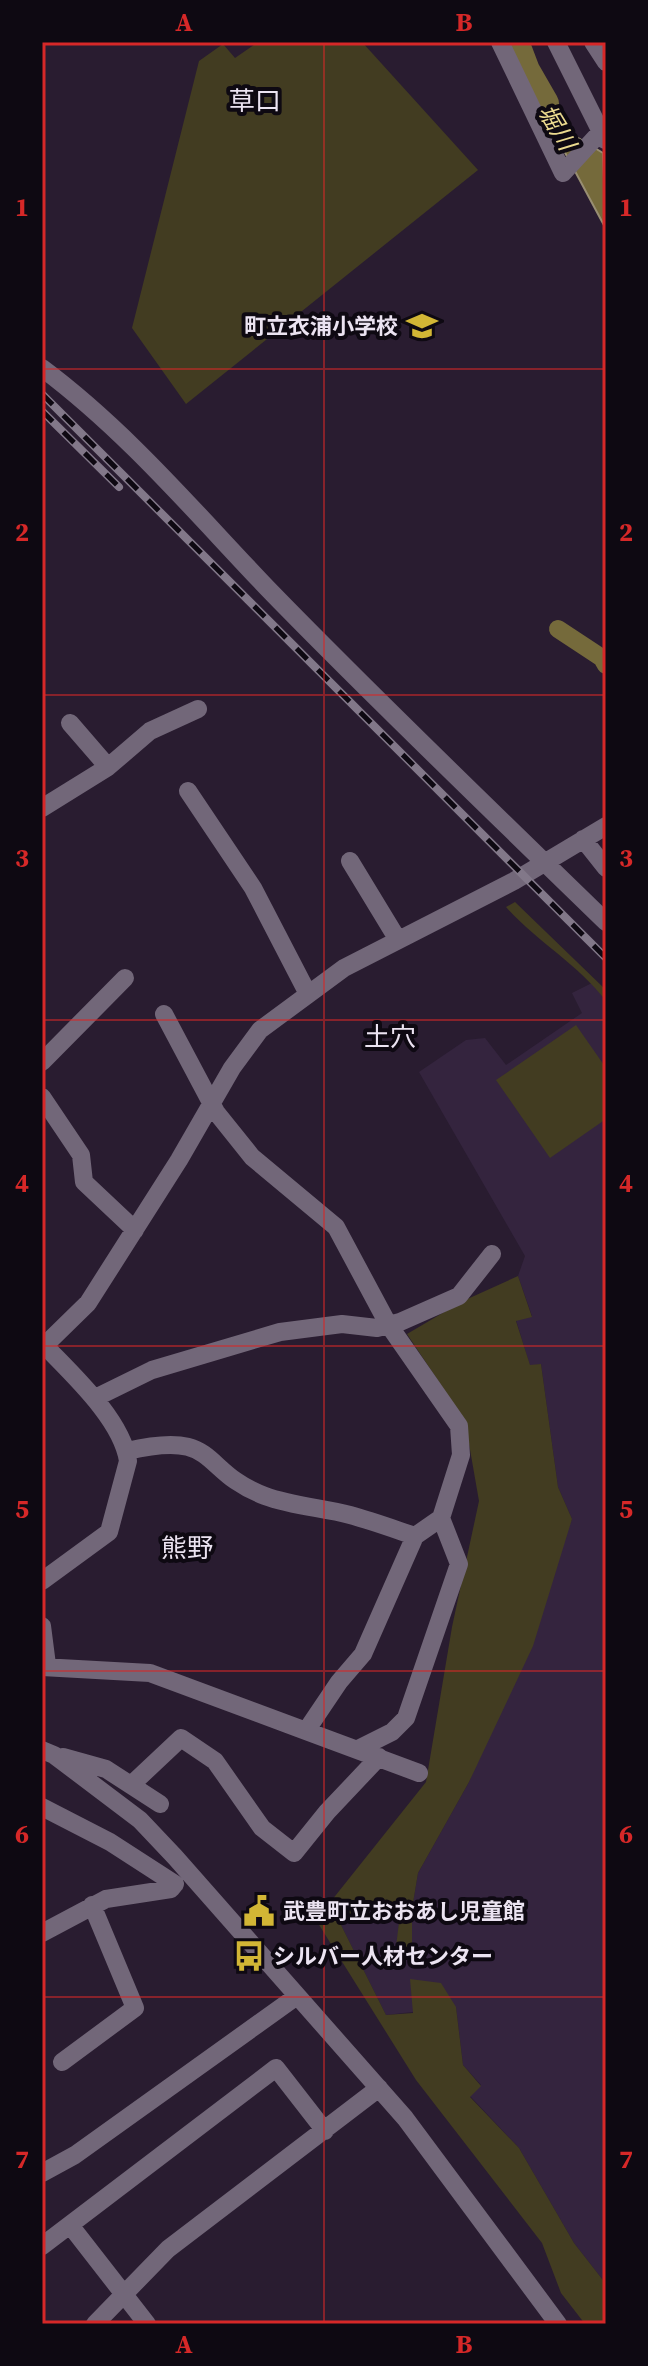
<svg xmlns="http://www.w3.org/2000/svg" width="648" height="2366" viewBox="0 0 648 2366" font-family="'Source Serif 4','Noto Sans JP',serif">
<rect width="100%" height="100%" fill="#291c30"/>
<!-- built -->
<path fill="#34243e" d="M 592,983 L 606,1001 L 606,2284 L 574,2243 L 519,2148 L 470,2096 L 481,2085 L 463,2065 L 456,2007 L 386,2015 L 341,1925 L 368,1907 L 400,1914 L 396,1955 L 412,1952 L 412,1909 L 418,1873 L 469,1782 L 572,1519 L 558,1487 L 541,1364 L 530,1366 L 516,1320 L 532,1316 L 518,1276 L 525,1256 L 419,1072 L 466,1040 L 485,1038 L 506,1065 L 582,1013 L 572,993 Z"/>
<!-- green -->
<path fill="#423c21" d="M 258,42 L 362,42 L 478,170 L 186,404 L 132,328 L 199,61 L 223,44 L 235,58 Z
M 515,902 L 606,990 L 606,1001 C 578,964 536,941 506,907 Z
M 576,1025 L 606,1068 L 606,1119 L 550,1158 L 496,1080 Z
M 518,1276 L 532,1317 L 516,1321 L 530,1365 L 541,1364 L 558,1487 L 572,1519 L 533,1646 L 469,1782 L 418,1873 L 412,1909 L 412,1952 L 395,1955 L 400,1914 L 368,1907 L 341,1925 L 386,2015 L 413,2013 L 410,1979 L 441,1983 L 456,2007 L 463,2065 L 481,2086 L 470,2097 L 519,2148 L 574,2243 L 606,2284 L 606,2324 L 585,2324 L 561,2293 L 542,2243 L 416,2080 L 316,1920 L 426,1782 L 452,1627 L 479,1501 L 465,1421 L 407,1334 L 463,1301 Z"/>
<!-- water -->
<path fill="#756a3b" stroke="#988e72" stroke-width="2" d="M 510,50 L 570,133 L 603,153 L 606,229 Z"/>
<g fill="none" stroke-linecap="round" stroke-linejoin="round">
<!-- canal -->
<path stroke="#756a3b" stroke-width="18" d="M 558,629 L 602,658 L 606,665"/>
<!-- river -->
<path stroke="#756a3b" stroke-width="32" d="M 513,42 L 524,71 L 543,104"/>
<!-- minor -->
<path stroke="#726779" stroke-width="18" d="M 500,42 L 563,173 L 606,126
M 556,42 L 605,140
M 593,42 L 606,62
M 42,368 C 129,433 197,515 272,593 C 381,705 494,813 606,922
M 70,723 L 108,767
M 188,791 L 253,888 L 308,994
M 42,808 L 108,767 L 150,731 L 198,709
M 583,839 L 606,868
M 350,861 L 398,940
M 164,1014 L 216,1112 L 252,1157 L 336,1227 L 388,1324 L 459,1426 L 461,1455 L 441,1518 L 459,1564 L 406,1718 L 392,1732 L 358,1749
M 42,1062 L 125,978
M 42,1097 L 81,1155 L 84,1182 L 135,1230
M 42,1348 L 88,1303 L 179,1160 L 232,1068 L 260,1030 L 344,968 L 514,881 L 606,826
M 95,1398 L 152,1370 L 280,1332 L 342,1324 L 377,1328 L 400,1322 L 459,1296 L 492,1254
M 127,1451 C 221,1429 198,1471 265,1496 C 292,1506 323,1508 350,1515 C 372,1521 394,1529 415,1536 L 441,1518
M 42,1581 L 109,1532 L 128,1461 C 122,1420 73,1375 45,1346
M 42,1626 L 47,1665
M 42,1667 L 150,1673 L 306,1731 L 339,1682 L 363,1654 L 415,1536
M 306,1731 L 419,1773
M 42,1750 L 54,1755 L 140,1820 L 175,1857 L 405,2118 L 558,2324
M 63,1757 L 106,1769 L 160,1804
M 131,1785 L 181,1738 L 215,1761 L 262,1828 L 294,1853 L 327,1812 L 379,1757
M 42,1807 L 110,1842 L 175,1884 L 171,1889 L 106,1899 L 42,1933
M 62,2062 L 135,2008 L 92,1905
M 42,2173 L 75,2155 L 297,1996
M 70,2225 L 147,2324
M 42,2246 L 276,2068 L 325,2131
M 95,2324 L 168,2249 L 379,2088"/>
<defs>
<path id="rail" d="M 42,394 L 606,958
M 42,411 L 119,487"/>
</defs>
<!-- rail casing -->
<use href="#rail" stroke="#827889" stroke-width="8"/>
<!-- rail -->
<use href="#rail" stroke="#0e0912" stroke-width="5" stroke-dasharray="15" stroke-linecap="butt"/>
</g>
<!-- grid -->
<path fill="none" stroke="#d62828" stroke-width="2" stroke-opacity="0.55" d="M 324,42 L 324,2324M 42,369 L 606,369M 42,695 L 606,695M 42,1020 L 606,1020M 42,1346 L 606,1346M 42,1671 L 606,1671M 42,1997 L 606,1997"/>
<!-- icons -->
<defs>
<symbol id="school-bare" viewBox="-9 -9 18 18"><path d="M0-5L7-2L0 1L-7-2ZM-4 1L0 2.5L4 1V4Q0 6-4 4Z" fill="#d2b635" stroke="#0e0912" stroke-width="2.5" paint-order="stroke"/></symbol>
<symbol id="civic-bare" viewBox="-9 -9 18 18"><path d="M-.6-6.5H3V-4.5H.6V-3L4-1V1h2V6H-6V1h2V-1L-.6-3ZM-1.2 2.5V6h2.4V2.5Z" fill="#d2b635" stroke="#0e0912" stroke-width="2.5" paint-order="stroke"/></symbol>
<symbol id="bus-bare" viewBox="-9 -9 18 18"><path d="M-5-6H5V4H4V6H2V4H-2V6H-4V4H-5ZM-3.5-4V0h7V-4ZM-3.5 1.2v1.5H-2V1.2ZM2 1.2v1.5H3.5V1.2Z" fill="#d2b635" stroke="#0e0912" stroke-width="2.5" paint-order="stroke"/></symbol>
</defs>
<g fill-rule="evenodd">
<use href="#school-bare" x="400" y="304" width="44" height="44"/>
<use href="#civic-bare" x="237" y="1889" width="44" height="44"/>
<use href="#bus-bare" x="227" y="1934" width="44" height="44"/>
</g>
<g text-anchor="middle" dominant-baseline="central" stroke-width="8" stroke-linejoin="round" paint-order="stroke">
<!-- poi labels -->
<g font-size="22" font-weight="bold" fill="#ebe3f1" stroke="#0e0912" text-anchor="start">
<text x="398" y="326" text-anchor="end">町立衣浦小学校</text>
<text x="283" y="1911">武豊町立おおあし児童館</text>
<text x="273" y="1956">シルバー人材センター</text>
</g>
<!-- water labels -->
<g font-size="24" font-style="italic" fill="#ebda8f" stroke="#0e0912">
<text transform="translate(557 127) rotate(59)">堀川</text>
</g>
<!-- quarter labels -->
<g font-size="26" fill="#ebe3f1" stroke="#0e0912">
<text x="255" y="101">草口</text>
<text x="390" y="1037">土穴</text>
<text x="187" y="1548">熊野</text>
</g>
</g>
<!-- border -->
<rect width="648" height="2366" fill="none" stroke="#0e0912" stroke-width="88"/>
<rect x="44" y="44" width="560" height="2278" fill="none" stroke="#d62828" stroke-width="3"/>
<g font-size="26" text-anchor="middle" font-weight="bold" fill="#d62828">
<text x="184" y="31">A</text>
<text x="464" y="31">B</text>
<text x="22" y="216">1</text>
<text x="626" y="216">1</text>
<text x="22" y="541">2</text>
<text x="626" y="541">2</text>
<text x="22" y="867">3</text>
<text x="626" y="867">3</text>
<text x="22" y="1192">4</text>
<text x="626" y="1192">4</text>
<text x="22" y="1518">5</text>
<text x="626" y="1518">5</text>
<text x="22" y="1843">6</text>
<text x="626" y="1843">6</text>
<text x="22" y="2168">7</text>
<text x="626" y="2168">7</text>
<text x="184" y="2353">A</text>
<text x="464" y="2353">B</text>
</g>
</svg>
